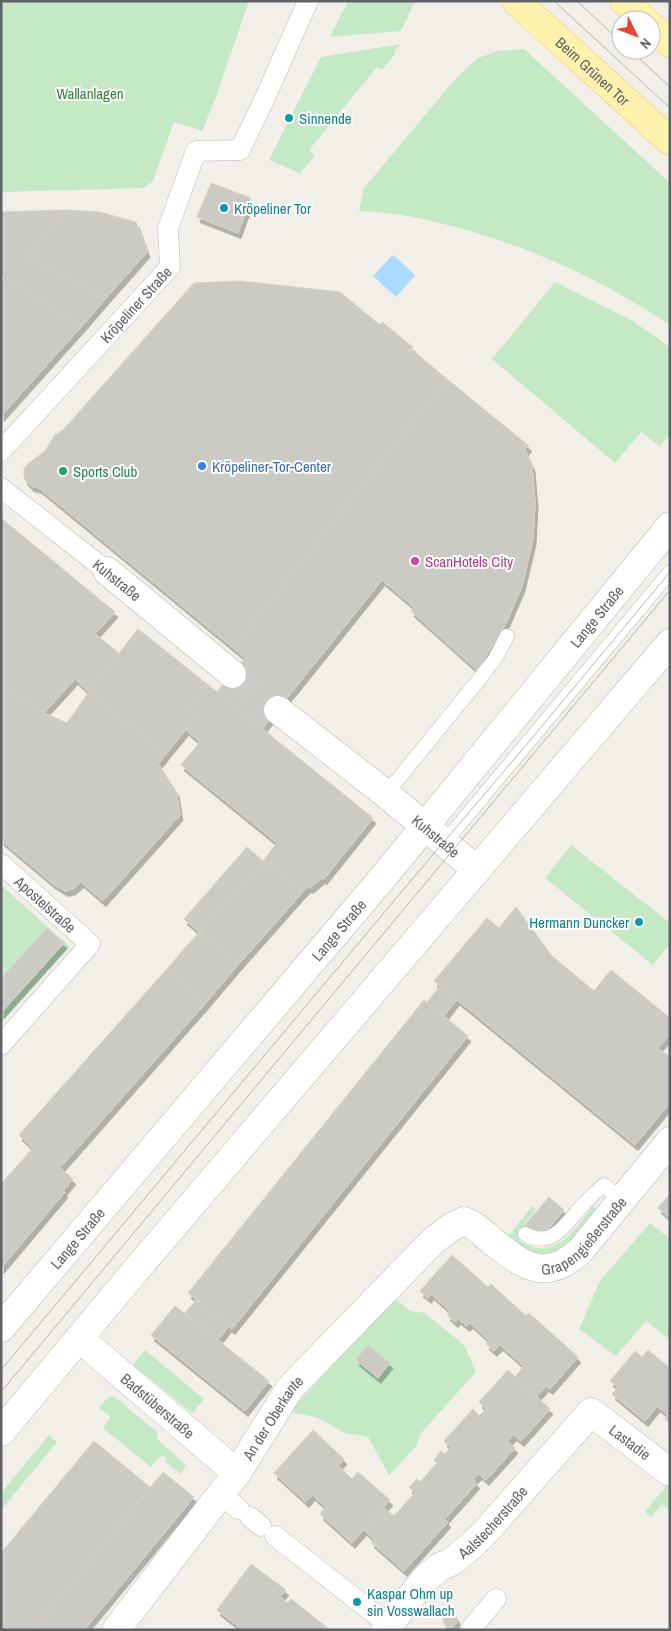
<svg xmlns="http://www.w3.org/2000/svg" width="671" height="1631" viewBox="0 0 671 1631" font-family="'Archivo Narrow',sans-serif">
<defs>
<filter id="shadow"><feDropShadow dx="3" dy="5.5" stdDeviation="0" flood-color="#0004"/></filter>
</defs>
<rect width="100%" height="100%" fill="#f1efe8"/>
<!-- green -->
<path fill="#c5e8c5" d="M 1,1 L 249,1 L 216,97 L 202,131 L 174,122 L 153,181 L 144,188 L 1,192 Z
M 348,1 L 415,1 L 401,31 L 330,37 Z
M 401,44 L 395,50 L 395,54 L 382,70 L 377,67 L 309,150 L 315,155 L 300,173 L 269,160 L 321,57 Z
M 524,49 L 670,183 L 670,325 C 591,272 501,234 408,216 C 392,213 375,212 359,211 L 364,188 L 457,77 L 478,58 L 498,51 Z
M 555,282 L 633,321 L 670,347 L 670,434 L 660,446 L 641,432 L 615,463 L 492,359 Z
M 571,845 L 670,923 L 670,944 L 653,965 L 545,878 Z
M 1,885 L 70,947 L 1,1023 Z
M 532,1206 L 536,1210 L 524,1224 L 528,1228 L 519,1240 C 524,1243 531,1247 537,1248 C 565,1250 577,1225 593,1206 L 600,1212 L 564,1254 L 531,1258 L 493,1232 L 497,1227 L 509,1235 Z
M 650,1223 L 670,1239 L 670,1339 L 646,1321 L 616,1356 L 579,1329 L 600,1281 Z
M 395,1298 L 410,1311 L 425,1313 L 464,1345 L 476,1372 L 421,1433 L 416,1446 L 389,1475 L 368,1437 L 345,1433 L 316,1417 L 289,1412 Z
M 145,1350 L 204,1399 L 192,1413 L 133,1365 Z
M 110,1397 L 115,1397 L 123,1403 L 123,1404 L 158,1433 L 157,1439 L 186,1465 L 181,1474 L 165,1462 L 167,1459 L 161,1455 L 151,1467 L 103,1428 L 111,1417 L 99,1408 L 107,1398 Z
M 49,1435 L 57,1442 L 1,1510 L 1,1493 Z
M 667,1485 L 670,1486 L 670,1510 L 662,1504 L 651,1517 L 645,1512 Z"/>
<!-- water -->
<path fill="#aadaff" d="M 393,255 L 415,275 L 396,297 L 373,276 Z"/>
<!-- building -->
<path fill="#cccac5" stroke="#d6d1c6" filter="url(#shadow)" d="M 211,183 L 251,198 L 238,233 L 197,217 Z
M 66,210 L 99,212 L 136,222 L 147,252 L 108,296 L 27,258 Z
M 66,210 L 27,258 L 108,296 L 82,326 L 1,275 L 1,212 Z
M 6,278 L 82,326 L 1,416 L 1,283 Z
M 240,281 L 340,292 L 380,325 L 382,322 L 413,347 L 411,349 L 447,379 L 233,648 L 39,488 L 31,486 L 25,480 L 24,475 L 24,469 L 28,464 L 45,451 L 55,435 L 63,430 L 194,283 Z
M 447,379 L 529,446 L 525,450 L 532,466 L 535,503 L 533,539 L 522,586 L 506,623 L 477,670 L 411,611 L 414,607 L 382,580 L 262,729 L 217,692 L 245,658 L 233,648 Z
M 1,518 L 115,612 L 95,634 L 119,653 L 89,692 L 75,679 L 44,713 L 1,683 Z
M 138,629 L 207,684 L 187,708 L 197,716 L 166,754 L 89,692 Z
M 1,683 L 44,713 L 67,723 L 89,692 L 166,754 L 158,764 L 176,791 L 180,815 L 103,901 L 81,882 L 73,889 L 65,891 L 52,883 L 1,840 Z
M 207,684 L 373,818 L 324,879 L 322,878 L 310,888 L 308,887 L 302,893 L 263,861 L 277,843 L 181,765 L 200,742 L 186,730 L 197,716 L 187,708 Z
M 247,847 L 263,861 L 199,932 L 184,919 Z
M 263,861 L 302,893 L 238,965 L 199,932 Z
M 516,907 L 552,956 L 594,991 L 611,970 L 670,1018 L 670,1034 L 658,1048 L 670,1057 L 670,1103 L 635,1145 L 434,981 L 487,918 L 499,928 Z
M 47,928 L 64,943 L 1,1013 L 1,979 Z
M 199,932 L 238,965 L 204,1005 L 166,970 Z
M 166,970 L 204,1005 L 60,1168 L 73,1179 L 63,1191 L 65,1192 L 1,1268 L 1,1184 L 33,1148 L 19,1135 Z
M 440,986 L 457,999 L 444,1016 L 427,1002 Z
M 424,1000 L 468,1036 L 232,1329 L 188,1293 Z
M 670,1194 L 670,1218 L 658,1208 Z
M 549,1197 L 564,1210 L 549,1228 L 539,1231 L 530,1229 L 525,1225 Z
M 452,1255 L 488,1287 L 491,1284 L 526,1316 L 529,1313 L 578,1357 L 550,1389 L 546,1386 L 537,1396 L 515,1377 L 524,1366 L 500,1345 L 494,1351 L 486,1344 L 489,1340 L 470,1323 L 467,1326 L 458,1319 L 455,1322 L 447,1315 L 450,1311 L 431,1294 L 428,1298 L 420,1291 Z
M 196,1300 L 229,1326 L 218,1340 L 185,1313 Z
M 175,1306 L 269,1381 L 245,1411 L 151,1335 Z
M 368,1345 L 390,1363 L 378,1378 L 356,1360 Z
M 648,1350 L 670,1368 L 670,1391 L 645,1421 L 612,1394 L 618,1387 L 610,1381 L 635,1351 L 642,1357 Z
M 508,1370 L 550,1409 L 521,1441 L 514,1435 L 508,1441 L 515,1448 L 486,1480 L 479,1474 L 473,1480 L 477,1483 L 445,1519 L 448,1522 L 404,1571 L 371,1542 L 374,1539 L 364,1530 L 384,1508 L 394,1516 L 415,1493 L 409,1487 L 417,1479 L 420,1482 L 437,1463 L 434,1460 L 441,1451 L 445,1454 L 451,1448 L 444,1441 L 473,1409 L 479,1416 L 486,1409 L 479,1402 Z
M 670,1391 L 670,1423 L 665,1419 L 668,1415 L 657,1406 Z
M 313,1430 L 344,1459 L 338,1466 L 352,1479 L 358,1472 L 390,1500 L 352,1543 L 320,1514 L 326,1507 L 312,1495 L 306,1502 L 274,1473 Z
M 94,1441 L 151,1488 L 33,1630 L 1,1630 L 1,1553 Z
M 163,1472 L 194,1497 L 84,1630 L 33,1630 Z
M 251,1564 L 286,1590 L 280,1597 L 287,1603 L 291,1599 L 330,1630 L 259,1630 L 257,1628 L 255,1630 L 243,1630 L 217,1610 Z
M443 1620a7 7 0 1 1 14 0a7 7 0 1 1-14 0Z"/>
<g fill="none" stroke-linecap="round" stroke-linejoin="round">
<!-- minor-tunnel -->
<path stroke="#ccccc8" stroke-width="28" stroke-dasharray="28 14" stroke-linecap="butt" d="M 232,674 L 278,710"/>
<defs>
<path id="service" d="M 386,794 L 477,682 L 495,659 L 507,636
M 444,843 L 670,572
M 525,1234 C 554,1250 567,1221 584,1204 C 590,1197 597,1191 604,1185 L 622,1200"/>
<g id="pedestrian">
<path id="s1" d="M 1,451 L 170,267 L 168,228 L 196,151 L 240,150 L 264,100 L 308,1"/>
<path d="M 1,488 L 107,571"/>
<path id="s2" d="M 1,864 L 90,944 L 1,1045"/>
<path d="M 221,1495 L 239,1509"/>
<path d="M 250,1517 L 261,1526"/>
<path d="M 275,1536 L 389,1625"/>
<path d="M 470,1630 L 496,1599"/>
</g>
<g id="minor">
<path d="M 107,571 L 232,674"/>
<path id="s3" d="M 278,710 L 386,794 L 477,870"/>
<path id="s4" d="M 1,1328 L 385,875 L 670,526"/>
<path id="s5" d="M 79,1338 L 237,1473"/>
<path d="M 1,1432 L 136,1270 L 670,643"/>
<path id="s6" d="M 116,1630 L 237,1473 L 290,1388 L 434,1240 L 453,1226 L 464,1221 C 475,1225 483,1233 492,1241 C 523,1266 546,1283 580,1251 L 670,1141"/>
<path id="s7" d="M 385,1630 L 424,1580 L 438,1568 L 451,1562 L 471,1546 L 488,1529 L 591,1412 L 670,1472"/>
</g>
<g id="primary">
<path id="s8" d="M 516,1 L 670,141"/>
<path d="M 624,1 L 644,20"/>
<path d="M 651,26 L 670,43"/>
</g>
</defs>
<!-- service casing -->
<use href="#service" stroke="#b5b8bc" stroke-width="15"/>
<!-- pedestrian casing -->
<use href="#pedestrian" stroke="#b5b8bc" stroke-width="21"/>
<!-- minor casing -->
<use href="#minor" stroke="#b5b8bc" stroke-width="29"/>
<!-- primary casing -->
<use href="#primary" stroke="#f2c960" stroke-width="29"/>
<!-- service -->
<use href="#service" stroke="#fff" stroke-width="14"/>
<!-- pedestrian -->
<use href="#pedestrian" stroke="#fff" stroke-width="20"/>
<!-- minor -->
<use href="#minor" stroke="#fff" stroke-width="28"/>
<!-- primary -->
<use href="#primary" stroke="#fff2af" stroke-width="28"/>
<!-- tram -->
<path stroke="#b6b7b8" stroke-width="1" d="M 554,1 L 670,108
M 577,1 L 621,42
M 630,50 L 670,87
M 1,1370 L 403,890 L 527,744 L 670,572
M 1,1392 L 670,590"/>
</g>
<!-- markers -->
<g fill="#0f9aa8" stroke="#fff" stroke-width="2">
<circle cx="289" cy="118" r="5"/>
<circle cx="224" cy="208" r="5"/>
<circle cx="639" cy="922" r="5"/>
<circle cx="357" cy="1602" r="5"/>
</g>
<circle fill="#3f7fe0" stroke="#fff" stroke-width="2" cx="202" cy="466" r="5"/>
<circle fill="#2e9e5b" stroke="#fff" stroke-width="2" cx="63" cy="471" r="5"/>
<circle fill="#d1479c" stroke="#fff" stroke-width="2" cx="415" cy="561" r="5"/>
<g text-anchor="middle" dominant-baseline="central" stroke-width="4" stroke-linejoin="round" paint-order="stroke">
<!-- street labels -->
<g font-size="15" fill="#5f6368" stroke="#fff">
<text stroke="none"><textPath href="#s8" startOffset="104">Beim Grünen Tor</textPath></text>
<text stroke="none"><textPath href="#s1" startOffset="199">Kröpeliner Straße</textPath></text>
<text transform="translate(117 580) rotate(39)">Kuhstraße</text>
<text stroke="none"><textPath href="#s4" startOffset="928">Lange Straße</textPath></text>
<text stroke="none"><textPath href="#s3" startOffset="202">Kuhstraße</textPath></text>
<text stroke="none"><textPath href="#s2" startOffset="60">Apostelstraße</textPath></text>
<text stroke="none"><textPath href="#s4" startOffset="522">Lange Straße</textPath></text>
<text stroke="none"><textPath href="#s6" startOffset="688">Grapengießerstraße</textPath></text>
<text stroke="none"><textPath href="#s4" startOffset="118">Lange Straße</textPath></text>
<text stroke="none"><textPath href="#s5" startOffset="104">Badstüberstraße</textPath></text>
<text stroke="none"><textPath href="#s6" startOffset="264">An der Oberkante</textPath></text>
<text stroke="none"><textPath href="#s7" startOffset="351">Lastadie</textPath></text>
<text stroke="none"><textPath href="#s7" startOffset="154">Aalstecherstraße</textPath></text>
</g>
<!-- park labels -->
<g font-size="15" fill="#348238" stroke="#fff">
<text x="90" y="93">Wallanlagen</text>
</g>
<!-- culture labels -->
<g font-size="15" fill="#0d838f" stroke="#fff" text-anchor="start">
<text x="299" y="118">Sinnende</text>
<text x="234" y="208">Kröpeliner Tor</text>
<text x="629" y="922" text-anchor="end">Hermann Duncker</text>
<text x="367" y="1593">Kaspar Ohm up<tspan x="367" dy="17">sin Vosswallach</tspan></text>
</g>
<!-- shop labels -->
<g font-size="15" fill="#366cbe" stroke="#fff" text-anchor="start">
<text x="212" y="466">Kröpeliner-Tor-Center</text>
</g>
<!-- leisure labels -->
<g font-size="15" fill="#27864d" stroke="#fff" text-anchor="start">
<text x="73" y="471">Sports Club</text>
</g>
<!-- hotel labels -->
<g font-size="15" fill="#b23c85" stroke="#fff" text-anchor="start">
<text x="425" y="561">ScanHotels City</text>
</g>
</g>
<!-- border -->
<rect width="671" height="1631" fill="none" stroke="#5f6368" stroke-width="5"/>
<!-- north arrow -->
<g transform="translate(636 35) rotate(132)"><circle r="24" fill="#ffffff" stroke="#bfc1c3"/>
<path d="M0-4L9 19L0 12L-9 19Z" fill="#ea4335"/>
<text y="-8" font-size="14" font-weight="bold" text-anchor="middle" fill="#5f6368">N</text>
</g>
</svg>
